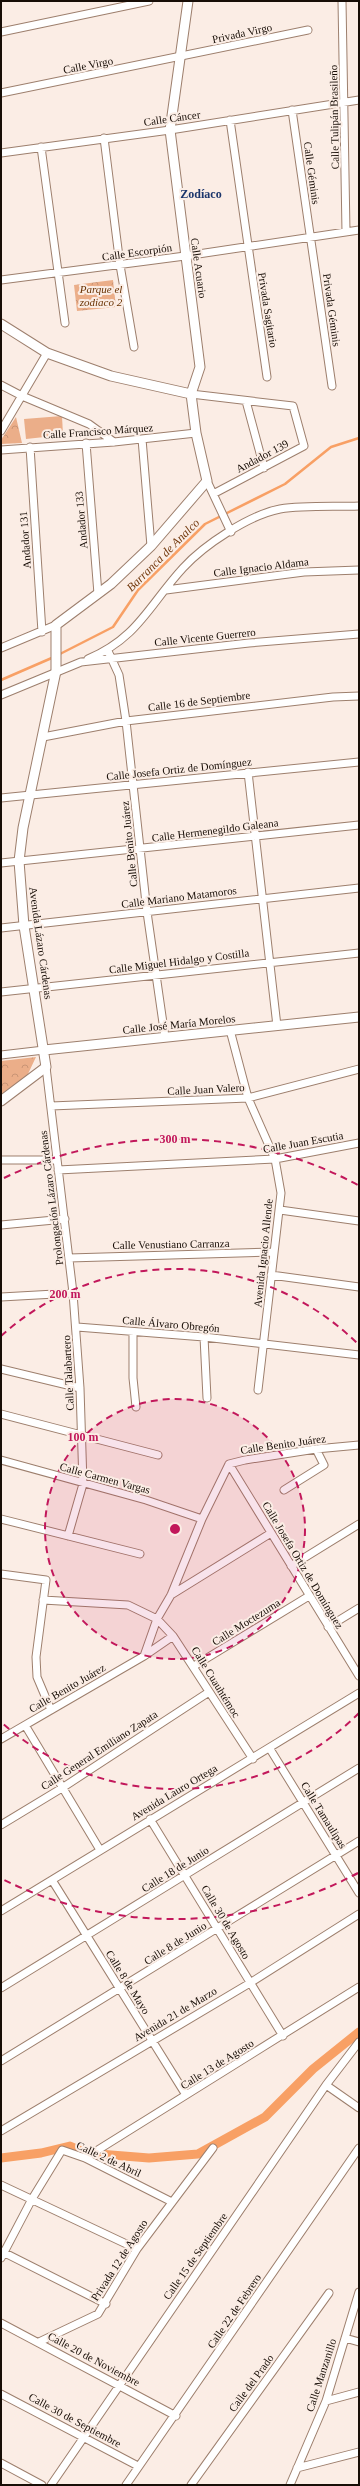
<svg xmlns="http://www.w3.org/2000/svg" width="360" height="2486" viewBox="0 0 360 2486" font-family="'Times New Roman',serif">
<defs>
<pattern id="park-crowns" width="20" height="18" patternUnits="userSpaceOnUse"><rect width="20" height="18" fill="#ebae89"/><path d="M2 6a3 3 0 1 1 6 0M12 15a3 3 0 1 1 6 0" fill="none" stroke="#c99475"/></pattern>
</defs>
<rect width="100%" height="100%" fill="#fbede5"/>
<!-- park -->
<path fill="url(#park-crowns)" d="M 113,280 L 116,307 L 77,311 L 74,285 Z
M 16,417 L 22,443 L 1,444 L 1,440 Z
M 36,1057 L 27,1076 L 1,1094 L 1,1061 Z"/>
<!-- pitch -->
<path fill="#ebae89" d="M 62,416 L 63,435 L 26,439 L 24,419 Z"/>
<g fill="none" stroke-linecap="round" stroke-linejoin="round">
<!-- stream -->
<path stroke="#f8a065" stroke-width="2.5" d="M 58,655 L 113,627 L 138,590 L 205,524 L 285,484 L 331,447 L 359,438
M 1,680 L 54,657"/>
<!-- canal -->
<path stroke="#f8a065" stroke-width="9" d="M 1,2158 L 41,2153 L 70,2146 L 86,2153 L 149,2158 L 198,2154 L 265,2117 L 313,2069 L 359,2032"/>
<defs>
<path id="minor" d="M 342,1 L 346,232
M 1,32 L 149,1
M 1,93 L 308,30
M 292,110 L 332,386
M 230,120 L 267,377
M 104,138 L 120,265 L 134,347
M 41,147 L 65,323
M 1,153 L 170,130 L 359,100
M 1,280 L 185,256 L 359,230
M 1,385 L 22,396 L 89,424 L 114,442
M 191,394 L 293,406 L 304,446 L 215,493
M 246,401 L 264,468
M 1,431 L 47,353
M 142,439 L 151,546
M 86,443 L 98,594
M 30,447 L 42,632
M 1,450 L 114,442 L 196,433
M 207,481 L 231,532
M 166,590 L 304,572 L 359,570
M 1,648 L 56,625
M 108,651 L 119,675 L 126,721 L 147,912 L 165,1037
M 88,659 C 138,638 149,605 183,568 C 204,545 249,515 280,509 C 305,505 334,507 359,506
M 1,695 L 81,662 L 249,643 L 359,634
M 43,737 L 126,721 L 333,697 L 359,696
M 248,772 L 277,1026
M 1,798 L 359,762
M 1,863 L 359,825
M 1,928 L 359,888
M 1,992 L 359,953
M 230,1030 L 248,1098 L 275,1159 L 281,1193 L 258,1390
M 1,1055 L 44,1050
M 46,1067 L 73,1293 L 80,1388 L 83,1484 L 68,1536
M 51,1106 L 248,1098 L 359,1069
M 1,1160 L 57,1160
M 58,1170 L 275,1159 L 359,1143
M 280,1210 L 359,1221
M 1,1225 L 65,1219
M 69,1258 L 274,1252
M 271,1275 L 359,1287
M 1,1297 L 73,1293
M 77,1327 L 204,1337 L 359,1355
M 133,1332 L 133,1378 L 136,1407
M 204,1337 L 207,1398
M 1,1369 L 80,1388
M 1,1414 L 158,1455
M 1,1460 L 146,1500 L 202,1519
M 229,1464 L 359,1676
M 284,1490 L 324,1465 L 316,1449
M 1,1519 L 140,1554
M 291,1566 L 359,1524
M 1,1574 L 46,1580 L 36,1657 L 37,1677 L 51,1710
M 171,1595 L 271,1533
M 43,1600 L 128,1605 L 157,1619 L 173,1636 L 253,1759
M 328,1627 L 359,1608
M 144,1656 L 157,1619 L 171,1595 L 202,1519 L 229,1464 L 245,1460 L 316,1449 L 359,1445
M 194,1666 L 309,1596
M 25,1725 L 100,1850
M 1,1739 L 144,1656 L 173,1636
M 270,1749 L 359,1893
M 150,1819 L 283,2036
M 1,1825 L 62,1788 L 209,1692
M 52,1880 L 186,2095
M 1,1911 L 359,1693
M 1,1988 L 359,1768
M 1,2061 L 359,1841
M 326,2085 L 359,2108
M 1,2131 L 250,1983 L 359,1914
M 85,2158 L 359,1987
M 1,2185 L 137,2249
M 1,2251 L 106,2304
M 1,2258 L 32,2199 L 62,2150 L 85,2158 L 172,2202
M 1,2323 L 176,2416
M 345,2338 L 359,2342
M 39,2342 L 98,2314 L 137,2249 L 213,2148
M 1,2394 L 138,2466
M 326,2401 L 359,2392
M 1,2463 L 42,2485
M 297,2468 L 359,2452
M 51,2485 L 326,2085 L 359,2042
M 126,2485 L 359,2148
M 191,2485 L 329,2293
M 290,2485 L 326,2401 L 359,2292"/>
<path id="tertiary" d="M 1,324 L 47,353 L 111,376 L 191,394
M 44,1050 L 359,1017
M 1,1101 L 46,1067 L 24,926 L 19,861 L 23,828 L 56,671 L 56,625 L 111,584 L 151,546 L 207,481 L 196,433 L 191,394 L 200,367 L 170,130 L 188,1"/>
</defs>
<!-- minor casing -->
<use href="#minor" stroke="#9d7f6d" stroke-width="9"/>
<!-- tertiary casing -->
<use href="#tertiary" stroke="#9d7f6d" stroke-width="11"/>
<!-- minor -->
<use href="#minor" stroke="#fff" stroke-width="7"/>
<!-- tertiary -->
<use href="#tertiary" stroke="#fff" stroke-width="9"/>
</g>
<!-- distance rings -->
<circle cx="175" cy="1529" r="130" fill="#c2185b" fill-opacity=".12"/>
<g fill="none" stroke="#c2185b" stroke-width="2" stroke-dasharray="7 5">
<circle cx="175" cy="1529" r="130"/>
<path d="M359 1713A260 260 0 0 1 1 1722M1 1336A260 260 0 0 1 359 1345"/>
<path d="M358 1873A390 390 0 0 1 4 1880M4 1178A390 390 0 0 1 358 1185"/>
</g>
<g text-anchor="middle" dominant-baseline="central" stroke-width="4" stroke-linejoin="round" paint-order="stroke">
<!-- street labels -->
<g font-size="11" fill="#170d06" stroke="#fbede5">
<text transform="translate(242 33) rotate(-12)">Privada Virgo</text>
<text transform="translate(88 65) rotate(-11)">Calle Virgo</text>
<text transform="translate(334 117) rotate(-91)">Calle Tulipán Brasileño</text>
<text transform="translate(172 118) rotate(-8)">Calle Cáncer</text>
<text transform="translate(312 173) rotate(82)">Calle Géminis</text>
<text transform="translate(137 252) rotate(-8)">Calle Escorpión</text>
<text transform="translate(199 268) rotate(82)">Calle Acuario</text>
<text transform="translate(268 310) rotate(81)">Privada Sagitario</text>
<text transform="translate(332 310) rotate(82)">Privada Géminis</text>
<text transform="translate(98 431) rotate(-4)">Calle Francisco Márquez</text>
<text transform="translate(262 456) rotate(-28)">Andador 139</text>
<text transform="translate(81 520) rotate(-95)">Andador 133</text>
<text transform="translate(25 540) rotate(-94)">Andador 131</text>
<text transform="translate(261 567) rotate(-7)">Calle Ignacio Aldama</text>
<text transform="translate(205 637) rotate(-6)">Calle Vicente Guerrero</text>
<text transform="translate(199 701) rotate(-7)">Calle 16 de Septiembre</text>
<text transform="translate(179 769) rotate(-6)">Calle Josefa Ortiz de Domínguez</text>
<text transform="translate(215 830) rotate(-7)">Calle Hermenegildo Galeana</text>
<text transform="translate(129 844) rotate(-96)">Calle Benito Juárez</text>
<text transform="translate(179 897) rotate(-7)">Calle Mariano Matamoros</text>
<text transform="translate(41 943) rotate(82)">Avenida Lázaro Cárdenas</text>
<text transform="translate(179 961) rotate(-7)">Calle Miguel Hidalgo y Costilla</text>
<text transform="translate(179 1024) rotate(-6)">Calle José María Morelos</text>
<text transform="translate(206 1089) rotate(-3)">Calle Juan Valero</text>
<text transform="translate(303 1142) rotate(-10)">Calle Juan Escutia</text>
<text transform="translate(51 1198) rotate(-97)">Prolongación Lázaro Cárdenas</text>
<text transform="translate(171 1244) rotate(-1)">Calle Venustiano Carranza</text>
<text transform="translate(263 1253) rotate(-84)">Avenida Ignacio Allende</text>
<text transform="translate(171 1324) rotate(5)">Calle Álvaro Obregón</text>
<text transform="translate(68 1373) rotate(-93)">Calle Talabartero</text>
<text transform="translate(283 1444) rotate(-8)">Calle Benito Juárez</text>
<text transform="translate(105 1478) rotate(15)">Calle Carmen Vargas</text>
<text transform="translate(303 1565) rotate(59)">Calle Josefa Ortiz de Domínguez</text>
<text transform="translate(246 1622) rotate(-32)">Calle Moctezuma</text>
<text transform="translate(216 1682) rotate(58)">Calle Cuauhtémoc</text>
<text transform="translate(67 1688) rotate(-30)">Calle Benito Juárez</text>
<text transform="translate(99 1750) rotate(-33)">Calle General Emiliano Zapata</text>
<text transform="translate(174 1792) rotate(-31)">Avenida Lauro Ortega</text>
<text transform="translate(324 1815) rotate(58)">Calle Tamaulipas</text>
<text transform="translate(175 1869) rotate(-32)">Calle 18 de Junio</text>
<text transform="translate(226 1922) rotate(59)">Calle 30 de Agosto</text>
<text transform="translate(175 1943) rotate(-32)">Calle 8 de Junio</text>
<text transform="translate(128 1982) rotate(58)">Calle 8 de Mayo</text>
<text transform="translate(175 2014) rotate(-31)">Avenida 21 de Marzo</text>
<text transform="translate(217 2064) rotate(-32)">Calle 13 de Agosto</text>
<text transform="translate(109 2159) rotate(25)">Calle 2 de Abril</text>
<text transform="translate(195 2256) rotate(-55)">Calle 15 de Septiembre</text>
<text transform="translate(119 2260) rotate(-57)">Privada 12 de Agosto</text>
<text transform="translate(234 2311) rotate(-56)">Calle 22 de Febrero</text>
<text transform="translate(94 2359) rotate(28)">Calle 20 de Noviembre</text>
<text transform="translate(321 2375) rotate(-72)">Calle Manzanillo</text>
<text transform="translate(251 2383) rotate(-54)">Calle del Prado</text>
<text transform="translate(75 2420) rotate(28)">Calle 30 de Septiembre</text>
</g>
<!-- park labels -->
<g font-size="11" font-style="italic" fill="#693202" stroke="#fbede5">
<text x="101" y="289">Parque el<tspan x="101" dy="13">zodiaco 2</tspan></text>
</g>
<!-- neighbourhood labels -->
<g font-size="12" font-weight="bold" fill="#1b356b" stroke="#fbede5">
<text x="201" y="194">Zodíaco</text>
</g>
<!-- water labels -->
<g font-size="12" font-style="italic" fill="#733a0f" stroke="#fbede5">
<text transform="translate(163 555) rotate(-45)">Barranca de Analco</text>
</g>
</g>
<circle cx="175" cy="1529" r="6" fill="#c2185b" stroke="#fbede5" stroke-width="2"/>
<g font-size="12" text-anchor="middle" font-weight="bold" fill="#c2185b" stroke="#fbede5" stroke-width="4" stroke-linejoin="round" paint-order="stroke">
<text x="175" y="1143">300 m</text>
<text x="65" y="1298">200 m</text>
<text x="83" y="1441">100 m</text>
</g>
<!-- border -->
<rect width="360" height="2486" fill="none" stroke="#170d06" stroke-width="4"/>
</svg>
